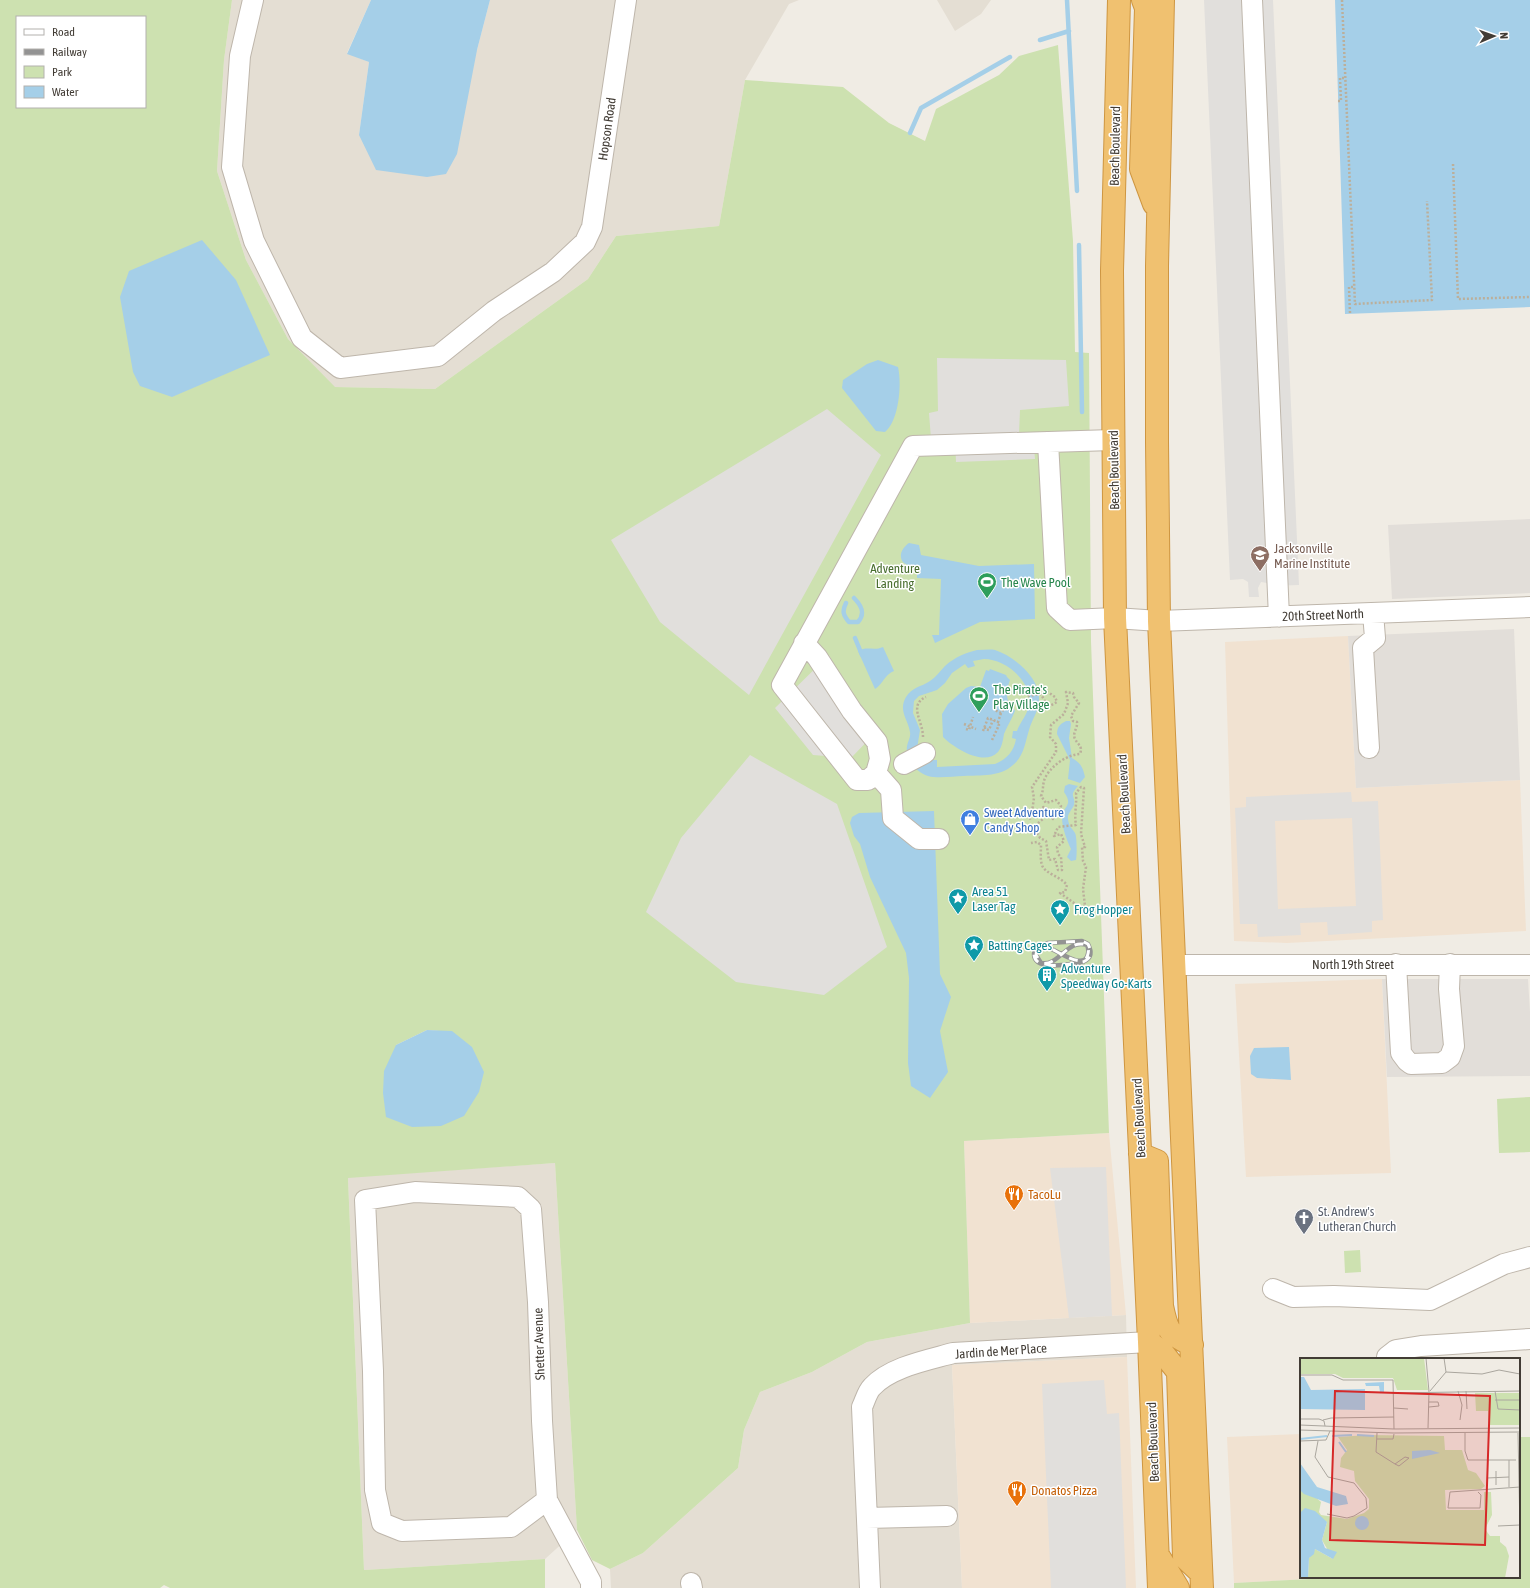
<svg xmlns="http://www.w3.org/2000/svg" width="1530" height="1588" viewBox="0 0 1530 1588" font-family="'Asap Condensed',sans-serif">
<rect width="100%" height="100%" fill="#f0ece4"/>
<!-- residential -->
<path fill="#e4ded3" d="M 232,0 L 371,0 L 347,53 L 369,62 L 359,135 L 477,50 L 490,0 L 799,0 L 789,4 L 745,80 L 719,226 L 616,236 L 588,279 L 435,389 L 334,387 L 288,339 L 246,260 L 217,171 L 224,60 Z
M 937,0 L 991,0 L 981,14 L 955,31 Z
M 555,1163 L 577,1530 L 545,1559 L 364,1570 L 348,1177 Z
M 1126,1315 L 1127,1357 L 952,1365 L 962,1588 L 611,1588 L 610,1569 L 643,1553 L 738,1468 L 744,1430 L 760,1392 L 812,1372 L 867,1342 L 970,1323 Z"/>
<!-- commercial -->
<path fill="#f1e2d1" d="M 1348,636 L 1356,788 L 1520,780 L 1526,931 L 1287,943 L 1234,941 L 1225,642 Z
M 1382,979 L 1391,1173 L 1246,1177 L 1235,984 Z
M 1109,1133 L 1126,1315 L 970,1323 L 964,1141 Z
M 1127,1357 L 1136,1588 L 962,1588 L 952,1365 Z
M 1301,1434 L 1301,1577 L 1349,1577 L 1234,1583 L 1227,1437 Z"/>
<!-- industrial -->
<path fill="#e2ded9" d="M 1530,519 L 1530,593 L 1392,599 L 1388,525 Z
M 1514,629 L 1520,780 L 1356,788 L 1348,636 Z
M 1382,979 L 1528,979 L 1530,1012 L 1530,1076 L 1387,1077 Z"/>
<!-- green -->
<path fill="#cde1b0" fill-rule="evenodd" d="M 0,0 L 232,0 L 224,60 L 217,171 L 246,260 L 288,339 L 335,387 L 435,389 L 588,279 L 616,236 L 719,226 L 745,80 L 843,87 L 889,123 L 925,141 L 936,109 L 999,75 L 1019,56 L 1058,45 L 1073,241 L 1075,352 L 1089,353 L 1091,641 L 1109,1133 L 964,1141 L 970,1323 L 867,1342 L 812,1372 L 760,1392 L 744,1430 L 738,1468 L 643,1553 L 610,1569 L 592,1560 L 577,1530 L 555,1163 L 348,1178 L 364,1570 L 545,1559 L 545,1588 L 170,1588 L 164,1585 L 160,1588 L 0,1588 ZM 17,17 L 145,17 L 145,107 L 17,107 ZM 427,1030 L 452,1032 L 396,1045 Z
M 1530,1097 L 1530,1152 L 1499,1153 L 1497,1099 Z
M 1360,1250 L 1361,1272 L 1345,1273 L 1344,1251 Z
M 1519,1437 L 1530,1437 L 1530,1588 L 1234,1588 L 1234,1583 L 1349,1577 L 1519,1577 Z"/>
<!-- parking -->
<path fill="#e1dfdc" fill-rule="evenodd" d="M 1204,0 L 1273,0 L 1299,585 L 1270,586 L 1267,583 L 1261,582 L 1258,588 L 1259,597 L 1249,597 L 1248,582 L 1243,579 L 1230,580 Z
M 937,358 L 1066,360 L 1069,406 L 1020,410 L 1019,434 L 1034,448 L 1035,459 L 956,462 L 955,438 L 931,439 L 929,413 L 938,411 Z
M 827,409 L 881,455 L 749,695 L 660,622 L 611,540 Z
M 829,655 L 857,708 L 878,730 L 851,758 L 813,755 L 775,708 Z
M 750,755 L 837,804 L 887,947 L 824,995 L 736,982 L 646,912 L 681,838 Z
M 1351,792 L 1352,802 L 1378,801 L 1383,920 L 1372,921 L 1372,932 L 1328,935 L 1327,922 L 1300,923 L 1301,935 L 1258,937 L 1257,924 L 1240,924 L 1235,808 L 1246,807 L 1246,797 ZM 1352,818 L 1356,906 L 1278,909 L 1275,821 Z
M 1106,1167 L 1112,1316 L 1069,1318 L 1050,1168 Z
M 1104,1380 L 1107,1414 L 1119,1413 L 1126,1588 L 1051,1588 L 1042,1384 Z"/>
<!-- water -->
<path fill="#a5cfe8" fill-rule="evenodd" d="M 371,0 L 490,0 L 477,50 L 457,154 L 446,174 L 427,177 L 376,170 L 359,135 L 369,62 L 347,54 Z
M 1335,0 L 1530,0 L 1530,307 L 1345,314 Z
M 202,240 L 236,280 L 270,355 L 172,397 L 140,386 L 133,372 L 120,297 L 129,271 Z
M 878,360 L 898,367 C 902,383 899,421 885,432 L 876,431 L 842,388 L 843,380 L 867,364 Z
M 909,543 L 919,545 L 921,555 L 979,566 L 1034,564 L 1035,619 L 980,622 L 935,643 L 932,635 L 939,635 L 941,579 L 917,578 L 917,569 C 913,566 908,566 904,563 C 897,556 903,547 909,543 Z
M 883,647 L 894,671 C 885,674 883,684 875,689 L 858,651 C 866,646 875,651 883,647 Z
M 977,650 C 983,650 990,649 995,650 C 1014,656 1040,678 1039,699 C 1039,711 1032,719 1029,730 C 1025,743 1024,756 1013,765 C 1000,777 980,775 964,776 C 953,776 939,779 928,776 C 916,772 905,760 907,746 C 908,741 911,737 910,732 C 908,719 898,711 906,697 C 912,687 921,687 930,681 C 936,677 940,671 945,666 C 955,657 965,653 977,650 ZM 984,659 C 1005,659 1031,680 1029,703 C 1029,713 1020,722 1017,731 L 1013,731 L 1012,738 L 1016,739 C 1014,751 1007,759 995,764 L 937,767 L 937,760 L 924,760 L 917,749 L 920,730 L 913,713 L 914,701 L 919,696 L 937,690 L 945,683 L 952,673 L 965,664 L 968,668 L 975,666 L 973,661 Z
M 990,669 L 1006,675 L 1007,677 L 1010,680 L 1006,692 L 1009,705 L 1014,709 L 1015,711 C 1012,719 1007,726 1004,734 C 1003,740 1002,747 998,752 C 984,767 954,748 943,737 L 942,714 L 948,704 L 966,688 L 971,686 L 980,687 L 986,670 L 989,671 Z
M 1066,721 L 1070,721 L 1071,724 L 1069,738 L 1072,758 C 1081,763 1083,768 1085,777 L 1080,783 L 1068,779 L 1070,760 L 1057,734 C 1057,727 1060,724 1066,721 Z
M 1069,784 L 1078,786 C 1068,797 1076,795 1074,805 C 1072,810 1067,814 1068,819 C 1069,827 1072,828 1075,833 C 1077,836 1077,857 1076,860 L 1071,861 L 1067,857 L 1071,849 C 1067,841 1062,827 1062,818 C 1063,805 1074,806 1064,792 L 1065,786 Z
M 934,811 L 940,974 L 951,997 L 940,1031 L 948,1072 L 930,1098 L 911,1086 L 908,1063 L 909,978 L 906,953 L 870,877 L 860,844 L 854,836 L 850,823 L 852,817 L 859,813 Z
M 427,1030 L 452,1031 L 472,1047 L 484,1072 L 479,1092 L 464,1116 L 441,1126 L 412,1127 L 386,1117 L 383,1093 L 384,1071 L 396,1045 Z
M 1289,1047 L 1291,1080 L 1257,1078 L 1251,1074 L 1250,1056 L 1254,1048 Z"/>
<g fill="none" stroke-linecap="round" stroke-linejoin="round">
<!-- stream -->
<path stroke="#a5cfe8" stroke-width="4.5" d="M 1067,0 L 1077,191
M 1040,40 L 1069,31
M 910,133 L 921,108 L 1010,57
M 1079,245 L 1082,412
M 846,603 C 842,611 843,615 849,622 L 858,622 C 866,613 861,605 854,598
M 855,638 L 862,655"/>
<defs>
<path id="minor" d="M 253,0 L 240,56 L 232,167 L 254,241 L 302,338 L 340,368 L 438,356 L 494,311 L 553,272 L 585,242 L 592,227 L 626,0
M 1252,0 L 1279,617
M 1048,442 L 1057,608 L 1070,620 L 1115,618 L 1159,621 L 1530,607
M 804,643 L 817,657 L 852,711 L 877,742 L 880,759 L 876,773 L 868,780 L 857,780 L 782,685 L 913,446 L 1113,440
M 1369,748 L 1363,648 L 1375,638 L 1373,613
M 904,764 L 925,753
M 876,773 L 891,790 L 893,818 L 919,839 L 939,839
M 1396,964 L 1401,1053 L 1407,1061 L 1411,1064 L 1442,1063 L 1450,1057 L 1454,1046 L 1449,989 L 1450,964
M 1175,965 L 1530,965
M 1273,1289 L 1293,1297 L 1334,1296 L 1430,1300 L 1504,1264 L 1530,1257
M 1387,1357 L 1396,1350 L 1421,1346 L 1530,1339
M 547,1500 L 511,1527 L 402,1531 L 382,1523 L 375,1490 L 373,1371 L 365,1200 L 415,1192 L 518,1197 L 531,1209 L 538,1302 L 542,1421 L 547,1500 L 591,1582 L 591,1588
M 867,1518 L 947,1516
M 691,1583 L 692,1588
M 870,1588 L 862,1407 C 865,1401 867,1392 872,1387 C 890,1367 928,1360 953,1353 L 1149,1342"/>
<path id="highway" d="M 1119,0 L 1112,271 L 1115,618 L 1149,1342 L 1159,1588
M 1143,0 L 1146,8 L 1141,169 L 1154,204
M 1163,0 L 1157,266 L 1157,442 L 1159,621 L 1202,1588
M 1140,1154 L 1157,1161 L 1162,1306 C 1167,1330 1168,1334 1192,1345
M 1149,1342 L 1163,1353 L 1178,1372 L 1184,1557 L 1201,1573
M 1158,1555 L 1178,1588"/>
</defs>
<!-- minor casing -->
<use href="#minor" stroke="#beb6ab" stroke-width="22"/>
<!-- highway casing -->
<use href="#highway" stroke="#ce9641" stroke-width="24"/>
<!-- path -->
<path stroke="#bbaf9b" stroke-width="2.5" stroke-dasharray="2 2" stroke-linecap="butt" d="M 1342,0 L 1355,304 L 1432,300 L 1427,201
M 1338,101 L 1341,101 L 1340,78 L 1345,78
M 1453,164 L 1458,299 L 1530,297
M 1350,313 L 1349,287 L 1355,287
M 1026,704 L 1028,696 L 1041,694 L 1048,707 L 1057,702 L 1055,697 L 1048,692
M 996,707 L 995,710 L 1001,713 L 1003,710
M 964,724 L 976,729
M 985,727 L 985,729 L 989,730 L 993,720
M 966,729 L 969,730 L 973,717
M 983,731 L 988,718 L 998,722 L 1001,713
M 923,737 C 923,721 908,705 926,697
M 992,740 L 999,725 L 997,724 L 998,722
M 1029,819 L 1031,818 L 1034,798 L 1032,787 L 1056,752 L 1056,744 L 1050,737 L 1051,725 L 1064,714 L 1068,703 L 1066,692 L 1073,693 L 1074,697 L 1079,703 L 1071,716 L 1073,721 L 1077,722 C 1078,728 1072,733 1075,739 C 1078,745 1083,746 1080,754 C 1066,755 1051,766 1045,778 C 1042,785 1044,790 1041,796 L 1046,803 L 1056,800 L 1061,806 L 1057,816 L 1053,819 L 1048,809 L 1044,807 L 1041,808 L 1040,811 L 1043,815 L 1043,819 L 1037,824 L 1036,828 L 1029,828
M 1030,833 L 1037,832 L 1040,838 L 1046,841 L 1049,860 L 1055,859 L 1058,870 L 1062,870 L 1061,857 L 1058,854 L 1057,847 L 1064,841 L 1061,834 L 1054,836 L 1058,827 L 1076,825 C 1074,814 1077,804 1076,793 L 1081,787 L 1084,788 L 1081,834 L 1085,847 L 1082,847 L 1083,861 L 1086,867 L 1083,889 L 1085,906 L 1081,908 L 1060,893 L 1065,892 L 1067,885 C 1061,877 1044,873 1042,865 C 1040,859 1041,851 1041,845 L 1037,842 L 1031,843"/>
<!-- minor -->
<use href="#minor" stroke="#fff" stroke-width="20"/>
<!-- highway -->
<use href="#highway" stroke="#f0c170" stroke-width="22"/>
<defs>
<path id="rail" d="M 1048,943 L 1082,941 L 1088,944 C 1092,952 1092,958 1083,962 C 1071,964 1034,972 1034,954 C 1034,949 1036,946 1040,944 C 1051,946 1081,970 1087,957 C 1089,952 1089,949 1087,945 C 1067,938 1059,967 1041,963 L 1036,955 C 1037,947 1041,945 1048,943"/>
</defs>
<!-- rail casing -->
<use href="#rail" stroke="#939393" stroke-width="4.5"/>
<!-- rail -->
<use href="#rail" stroke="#fff" stroke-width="3" stroke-dasharray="9" stroke-linecap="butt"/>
</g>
<!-- icons -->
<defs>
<symbol id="school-pin" viewBox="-11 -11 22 30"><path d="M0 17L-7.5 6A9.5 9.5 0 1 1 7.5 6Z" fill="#8d6e63" stroke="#fff"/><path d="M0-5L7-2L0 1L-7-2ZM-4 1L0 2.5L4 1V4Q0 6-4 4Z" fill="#fff"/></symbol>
<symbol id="stadium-pin" viewBox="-11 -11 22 30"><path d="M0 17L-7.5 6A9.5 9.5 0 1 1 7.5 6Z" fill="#2e9e5b" stroke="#fff"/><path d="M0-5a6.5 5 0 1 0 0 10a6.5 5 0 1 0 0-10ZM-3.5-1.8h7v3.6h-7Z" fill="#fff"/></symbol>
<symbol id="shop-pin" viewBox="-11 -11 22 30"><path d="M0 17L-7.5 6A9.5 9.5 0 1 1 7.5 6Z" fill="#3f7fe0" stroke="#fff"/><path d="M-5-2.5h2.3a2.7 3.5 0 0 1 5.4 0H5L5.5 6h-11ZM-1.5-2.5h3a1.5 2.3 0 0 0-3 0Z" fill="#fff"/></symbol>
<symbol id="sight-pin" viewBox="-11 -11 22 30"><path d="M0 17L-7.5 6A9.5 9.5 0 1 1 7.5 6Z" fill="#0f9aa8" stroke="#fff"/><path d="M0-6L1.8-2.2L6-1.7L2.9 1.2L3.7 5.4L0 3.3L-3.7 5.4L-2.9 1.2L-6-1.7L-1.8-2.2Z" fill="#fff"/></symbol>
<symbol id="building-pin" viewBox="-11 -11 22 30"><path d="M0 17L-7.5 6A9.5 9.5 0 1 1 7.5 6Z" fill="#0f9aa8" stroke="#fff"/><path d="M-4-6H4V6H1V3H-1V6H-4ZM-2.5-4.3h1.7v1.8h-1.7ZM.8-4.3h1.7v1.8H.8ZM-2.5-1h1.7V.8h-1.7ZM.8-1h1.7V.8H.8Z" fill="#fff"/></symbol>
<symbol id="restaurant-pin" viewBox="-11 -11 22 30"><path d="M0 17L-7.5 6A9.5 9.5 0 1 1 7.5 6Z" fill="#e8710a" stroke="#fff"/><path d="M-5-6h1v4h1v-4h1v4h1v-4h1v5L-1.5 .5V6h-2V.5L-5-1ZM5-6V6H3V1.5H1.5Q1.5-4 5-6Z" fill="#fff"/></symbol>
<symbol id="church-pin" viewBox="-11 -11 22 30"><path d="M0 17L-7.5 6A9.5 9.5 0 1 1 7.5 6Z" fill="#6b7280" stroke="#fff"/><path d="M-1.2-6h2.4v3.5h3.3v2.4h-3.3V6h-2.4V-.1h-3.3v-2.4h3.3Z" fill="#fff"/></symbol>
</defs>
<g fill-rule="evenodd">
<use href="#school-pin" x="1249" y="544" width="22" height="30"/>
<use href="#stadium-pin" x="976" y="571" width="22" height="30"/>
<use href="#stadium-pin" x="968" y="685" width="22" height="30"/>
<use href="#shop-pin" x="959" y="808" width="22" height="30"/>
<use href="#sight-pin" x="947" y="887" width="22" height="30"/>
<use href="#sight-pin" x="1049" y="898" width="22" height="30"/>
<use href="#sight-pin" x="963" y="934" width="22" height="30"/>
<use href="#building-pin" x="1036" y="964" width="22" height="30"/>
<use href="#restaurant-pin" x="1003" y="1183" width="22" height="30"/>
<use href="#church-pin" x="1293" y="1207" width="22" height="30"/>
<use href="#restaurant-pin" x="1006" y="1479" width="22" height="30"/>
</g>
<g text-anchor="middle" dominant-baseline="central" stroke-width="3" stroke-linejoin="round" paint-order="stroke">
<!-- street labels -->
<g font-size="13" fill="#423c35" stroke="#fff">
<text transform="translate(607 129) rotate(-82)">Hopson Road</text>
<text transform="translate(1115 146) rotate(-89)">Beach Boulevard</text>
<text transform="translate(1114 470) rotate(-91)">Beach Boulevard</text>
<text transform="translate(1323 615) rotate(-2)">20th Street North</text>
<text transform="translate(1124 794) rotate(-93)">Beach Boulevard</text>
<text x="1353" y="964">North 19th Street</text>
<text transform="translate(1139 1118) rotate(-93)">Beach Boulevard</text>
<text transform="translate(539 1344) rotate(-92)">Shetter Avenue</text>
<text transform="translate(1001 1351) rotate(-4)">Jardin de Mer Place</text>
<text transform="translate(1153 1442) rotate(-92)">Beach Boulevard</text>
</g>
<!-- education labels -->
<g font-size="13" fill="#785e54" stroke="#fff" text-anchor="start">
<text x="1274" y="548">Jacksonville<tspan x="1274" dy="15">Marine Institute</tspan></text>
</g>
<!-- park labels -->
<g font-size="13" fill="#486d2e" stroke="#fff">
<text x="895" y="568">Adventure<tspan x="895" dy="15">Landing</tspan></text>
</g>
<!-- leisure labels -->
<g font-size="13" fill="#27864d" stroke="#fff" text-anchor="start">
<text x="1001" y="582">The Wave Pool</text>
<text x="993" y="689">The Pirate's<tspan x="993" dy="15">Play Village</tspan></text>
</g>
<!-- shop labels -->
<g font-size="13" fill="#366cbe" stroke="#fff" text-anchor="start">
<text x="984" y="812">Sweet Adventure<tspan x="984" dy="15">Candy Shop</tspan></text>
</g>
<!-- culture labels -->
<g font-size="13" fill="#0d838f" stroke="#fff" text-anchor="start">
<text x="972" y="891">Area 51<tspan x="972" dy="15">Laser Tag</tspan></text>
<text x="1074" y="909">Frog Hopper</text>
<text x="988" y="945">Batting Cages</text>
<text x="1061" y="968">Adventure<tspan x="1061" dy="15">Speedway Go-Karts</tspan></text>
</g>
<!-- food labels -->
<g font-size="13" fill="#c56008" stroke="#fff" text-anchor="start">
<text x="1028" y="1194">TacoLu</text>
<text x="1031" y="1490">Donatos Pizza</text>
</g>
<!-- worship labels -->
<g font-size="13" fill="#5b616d" stroke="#fff" text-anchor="start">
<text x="1318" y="1211">St. Andrew's<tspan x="1318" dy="15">Lutheran Church</tspan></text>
</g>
</g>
<!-- overview -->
<g transform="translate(1300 1358)">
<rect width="220" height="220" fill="#f0ece4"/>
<path d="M 0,0 L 124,0 L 128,32 L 97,32 L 93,20 L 43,20 L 35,16 L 0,16 ZM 175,35 L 220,35 L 220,67 L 189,67 L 188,53 L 176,53 ZM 68,77 L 144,78 L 145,92 L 162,92 L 168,112 L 176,115 L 185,128 L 181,131 L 145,132 L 146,152 L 184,152 L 184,134 L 191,134 L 192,157 L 185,171 L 190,178 L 200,178 L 200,184 L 206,189 L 209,198 L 205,220 L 8,220 L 9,200 L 15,191 L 33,201 L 22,182 L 27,164 L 0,155 L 0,126 L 21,144 L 19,154 L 21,157 L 47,161 L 64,155 L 69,151 L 69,141 L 55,123 L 54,113 L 40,109 L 41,100 L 47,92 L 38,79 Z" fill="#cde1b0"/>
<path d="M 0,19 L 4,19 L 11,32 L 65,31 L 65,52 L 0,51 ZM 84,24 L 84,34 L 80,34 L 79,28 L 66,28 L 65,25 ZM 130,92 L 140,95 L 112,101 L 112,93 ZM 0,105 L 17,129 L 46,138 L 48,146 L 36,148 L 4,136 L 1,133 ZM 5,150 L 15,153 L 27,164 L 22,182 L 25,190 L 37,194 L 33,201 L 15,191 L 14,196 L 9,200 L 8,220 L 0,220 L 0,155 ZM55 165a7 7 0 1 1 14 0a7 7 0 1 1-14 0Z" fill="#a5cfe8"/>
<path fill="none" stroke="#a5cfe8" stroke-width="2" d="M 57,77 L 74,78M 32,78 L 52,77M 0,81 L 27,78M 39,84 L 46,94"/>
<path fill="none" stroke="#aaa69e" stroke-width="1" d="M 126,0 L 129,34 L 128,70M 146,14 L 182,16 L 199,12 L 220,16M 0,17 L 32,17 L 43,22 L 93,22 L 94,71M 130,33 L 146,14 L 144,0M 158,33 L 162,47 L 160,62M 166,33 L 167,51M 195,33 L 198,51 L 220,52M 94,35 L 220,33M 195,42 L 220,42M 129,49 L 139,48 L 138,44 L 129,44M 94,50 L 108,51M 0,61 L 19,61 L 24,63 L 25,68M 23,62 L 31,60 L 94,59M 0,67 L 94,71 L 220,70M 0,72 L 94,75 L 220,74M 77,75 L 76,94 L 95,106 L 99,108 L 109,100 L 105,99 L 95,106M 165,75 L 165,93 L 168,102 L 216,102M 218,75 L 220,173M 77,81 L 93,81 L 94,76M 0,83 L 26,82 L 30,73M 18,83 L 15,99 L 28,119 L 54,125 L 66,140 L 67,150 L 54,158 L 47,160 L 27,156M 209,102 L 209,129M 196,113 L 196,127M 187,120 L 209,119M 178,134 L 181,137 L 180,150 L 148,150 L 150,134 L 220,129M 198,168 L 220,167"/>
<path fill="#d62828" fill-opacity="0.15" stroke="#d62828" stroke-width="2" d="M 35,33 L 190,38 L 185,187 L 30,182 Z"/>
<rect width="220" height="220" fill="none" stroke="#423c35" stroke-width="2"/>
</g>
<!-- legend -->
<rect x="16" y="16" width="130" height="92" fill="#ffffff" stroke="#b3b1ae"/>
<rect x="24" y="29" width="20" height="6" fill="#ffffff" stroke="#b3b1ae"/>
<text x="52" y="36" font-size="12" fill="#423c35">Road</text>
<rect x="24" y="49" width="20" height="6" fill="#939393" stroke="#b3b1ae"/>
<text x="52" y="56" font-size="12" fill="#423c35">Railway</text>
<rect x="24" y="66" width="20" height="12" fill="#cde1b0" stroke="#b3b1ae"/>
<text x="52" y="76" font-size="12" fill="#423c35">Park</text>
<rect x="24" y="86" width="20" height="12" fill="#a5cfe8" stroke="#b3b1ae"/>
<text x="52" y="96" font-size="12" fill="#423c35">Water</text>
<!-- north arrow -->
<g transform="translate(1494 36) rotate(88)" stroke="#ffffff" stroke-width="3" paint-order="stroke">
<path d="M0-3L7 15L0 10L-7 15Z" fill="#423c35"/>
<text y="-6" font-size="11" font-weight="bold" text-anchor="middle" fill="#423c35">N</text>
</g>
</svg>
